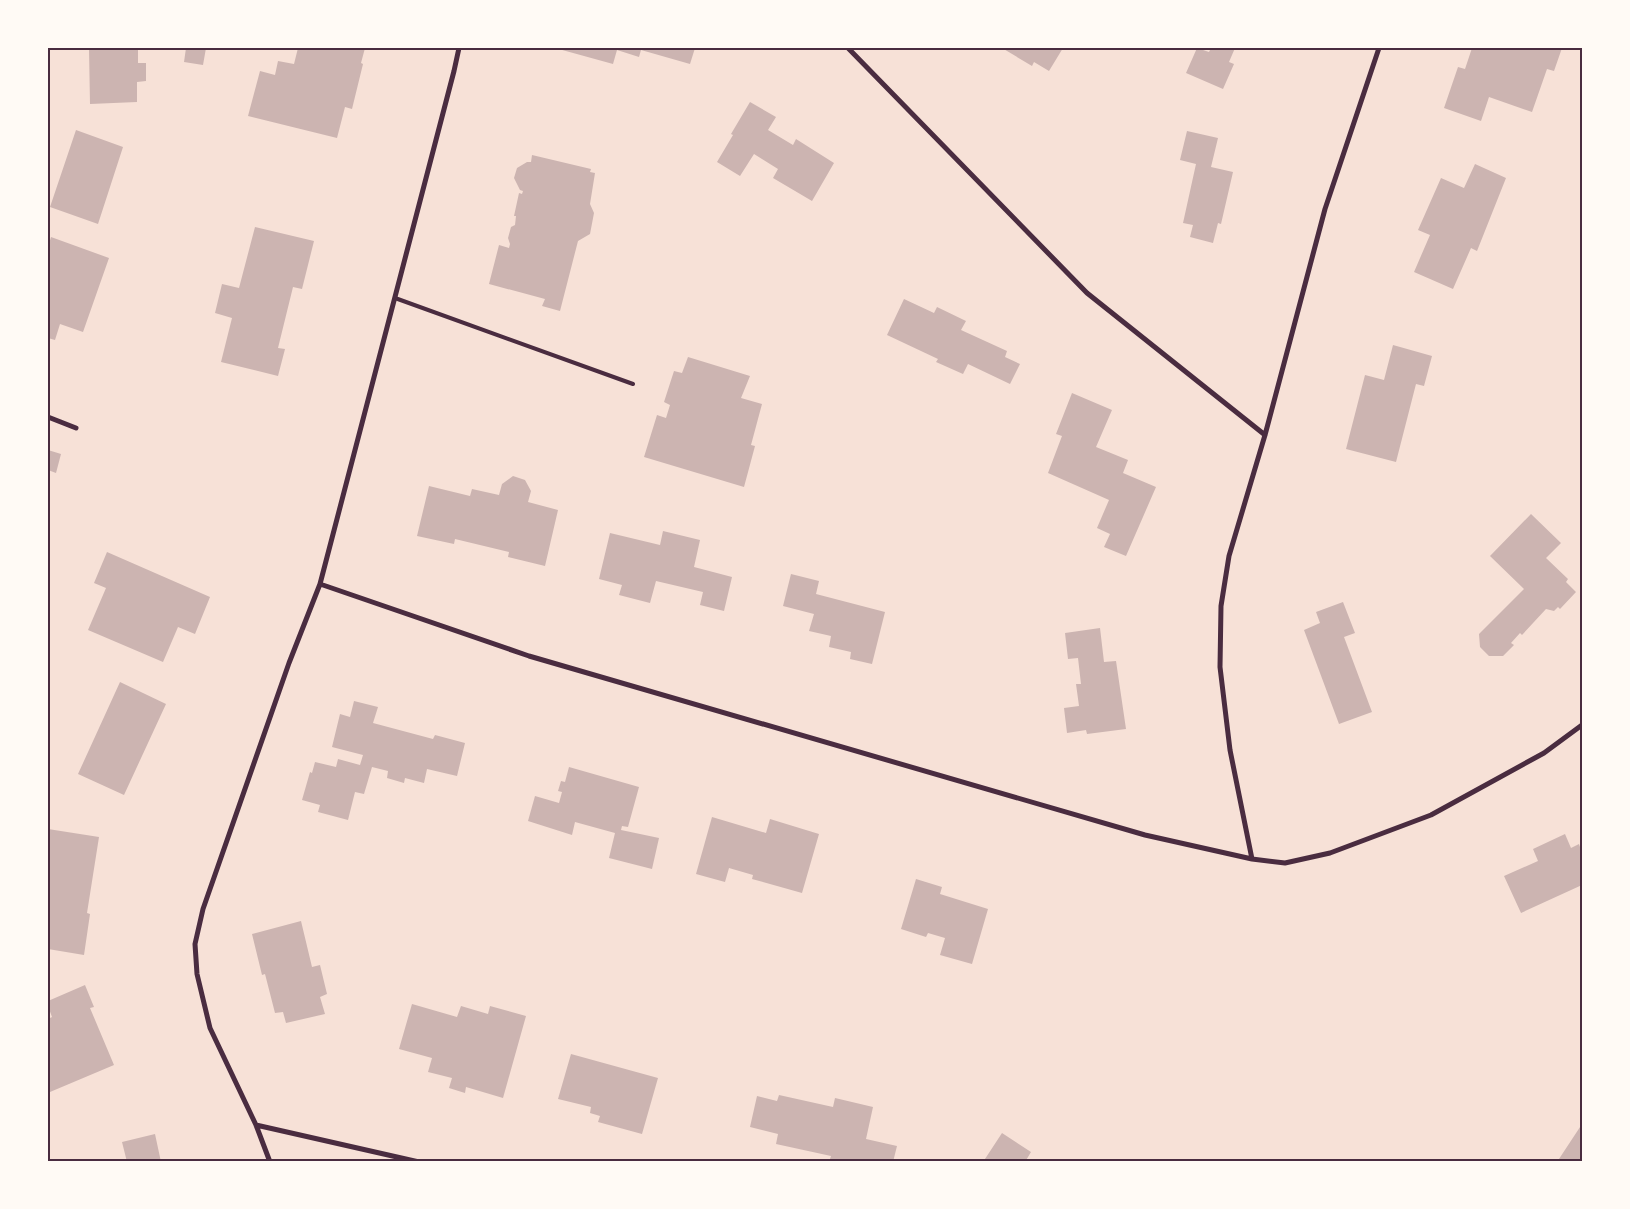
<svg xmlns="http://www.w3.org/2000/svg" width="1630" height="1209" viewBox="0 0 1630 1209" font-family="'Archivo Narrow',sans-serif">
<rect width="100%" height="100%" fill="#f7e1d7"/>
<!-- building -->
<path fill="#ccb4b1" d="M 89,48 L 138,48 L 138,63 L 146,63 L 146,81 L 137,82 L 137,102 L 90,104 Z
M 186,48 L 206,48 L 203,65 L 184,62 Z
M 298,48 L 365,48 L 361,63 L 363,64 L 352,109 L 345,107 L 337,138 L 248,116 L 260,71 L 275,75 L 278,61 L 294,64 Z
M 555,48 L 695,48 L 690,64 L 641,50 L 639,57 L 617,50 L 613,64 Z
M 1002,48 L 1063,48 L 1049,71 L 1034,62 L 1032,66 Z
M 1197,48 L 1209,52 L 1211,48 L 1235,48 L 1229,62 L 1234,64 L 1223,89 L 1186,73 Z
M 1472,48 L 1562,48 L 1554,71 L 1547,69 L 1532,112 L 1489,97 L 1481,121 L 1444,108 L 1458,67 L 1465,69 Z
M 750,102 L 776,117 L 768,130 L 793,145 L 796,139 L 834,163 L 812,201 L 773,178 L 778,169 L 754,154 L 740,176 L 717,162 L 733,135 L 731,134 Z
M 76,130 L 123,147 L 98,224 L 50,207 Z
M 1187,131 L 1218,138 L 1211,167 L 1233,172 L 1221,224 L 1218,223 L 1213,243 L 1190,237 L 1193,225 L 1183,223 L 1196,164 L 1180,160 Z
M 532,155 L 591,169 L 590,172 L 595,173 L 590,204 L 594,213 L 590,234 L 578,241 L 560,311 L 542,306 L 545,299 L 489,284 L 499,245 L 509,248 L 510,244 L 508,238 L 511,227 L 515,225 L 516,216 L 514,216 L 519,193 L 522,194 L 523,191 L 520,190 L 514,178 L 517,168 L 527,162 L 531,162 Z
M 1475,164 L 1506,178 L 1477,251 L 1471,248 L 1453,289 L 1414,272 L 1430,235 L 1418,230 L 1441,178 L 1464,188 Z
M 255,227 L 314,241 L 302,289 L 293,287 L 278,348 L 285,349 L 278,376 L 221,362 L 232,318 L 215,313 L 222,284 L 239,288 Z
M 51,237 L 109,258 L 83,332 L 60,324 L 55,340 L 48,338 L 48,247 Z
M 904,299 L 934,313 L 937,307 L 966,321 L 961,330 L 1007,351 L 1005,357 L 1020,364 L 1010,384 L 968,364 L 963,374 L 936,362 L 938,359 L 887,335 Z
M 1393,345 L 1432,356 L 1424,386 L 1416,384 L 1396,462 L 1346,449 L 1365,375 L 1384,380 Z
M 688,357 L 750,376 L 741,398 L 762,404 L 751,445 L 755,446 L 744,487 L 644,457 L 657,415 L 666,418 L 670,405 L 664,402 L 674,371 L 682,373 Z
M 1072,393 L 1112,410 L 1096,447 L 1128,460 L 1123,473 L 1156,487 L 1126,556 L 1104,547 L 1110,534 L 1097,528 L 1109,500 L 1048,473 L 1062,436 L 1056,434 Z
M 48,450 L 61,454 L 56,473 L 48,470 Z
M 513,476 L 525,480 L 531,491 L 528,502 L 558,510 L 545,566 L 508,557 L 509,552 L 455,539 L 454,544 L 417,536 L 429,486 L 470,496 L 472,489 L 499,495 L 502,484 Z
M 1531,514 L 1561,543 L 1546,558 L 1568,579 L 1566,582 L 1576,592 L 1560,609 L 1558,607 L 1554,611 L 1546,609 L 1522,635 L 1520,633 L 1511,643 L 1514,645 L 1503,656 L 1489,656 L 1480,647 L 1479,634 L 1524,589 L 1490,556 Z
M 663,531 L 700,540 L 694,567 L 732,577 L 724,611 L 700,605 L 703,592 L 656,581 L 650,603 L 619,595 L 622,585 L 599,579 L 610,533 L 660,545 Z
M 107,552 L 210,597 L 195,634 L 178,627 L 163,662 L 88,630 L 106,588 L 94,583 Z
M 791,574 L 819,581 L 816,594 L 885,612 L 872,664 L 850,659 L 851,652 L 829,647 L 831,636 L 809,631 L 814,614 L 783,606 Z
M 1343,602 L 1355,633 L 1344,637 L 1372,712 L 1339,724 L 1304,630 L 1320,623 L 1316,612 Z
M 1100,628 L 1104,662 L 1116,661 L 1126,729 L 1087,734 L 1086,730 L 1067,733 L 1064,708 L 1079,706 L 1076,684 L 1081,684 L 1078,658 L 1068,659 L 1065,633 Z
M 120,682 L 166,704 L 124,795 L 78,774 Z
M 354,701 L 378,707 L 373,723 L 433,739 L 435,735 L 465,743 L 457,776 L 427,769 L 424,783 L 405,778 L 404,783 L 387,778 L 388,771 L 372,767 L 364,794 L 355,792 L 348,820 L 318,812 L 320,805 L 302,800 L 310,772 L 312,773 L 315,762 L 336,767 L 338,759 L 360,765 L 363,755 L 332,747 L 340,714 L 350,717 Z
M 569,767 L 639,787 L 628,827 L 622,826 L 621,830 L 659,838 L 652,869 L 609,858 L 615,833 L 575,822 L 572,835 L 528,821 L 535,796 L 559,803 L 562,792 L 558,791 L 561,781 L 565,782 Z
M 712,817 L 766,833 L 770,819 L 819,834 L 802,893 L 752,879 L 753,875 L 729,868 L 725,882 L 696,874 Z
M 48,829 L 99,837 L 87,913 L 90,914 L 84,955 L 48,949 Z
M 1565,834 L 1571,848 L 1579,844 L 1582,853 L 1582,885 L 1521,913 L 1504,876 L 1538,861 L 1533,849 Z
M 916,879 L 942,887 L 940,894 L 988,909 L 972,964 L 940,955 L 945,938 L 928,933 L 926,937 L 901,929 Z
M 301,921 L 312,967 L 320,965 L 327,994 L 320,997 L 325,1014 L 286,1023 L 283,1012 L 275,1013 L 265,974 L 262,975 L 252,934 Z
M 85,985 L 94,1007 L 90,1008 L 114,1065 L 50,1092 L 48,1085 L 48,1019 L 52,1017 L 48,1006 L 48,1001 Z
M 412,1004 L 457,1017 L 461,1006 L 488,1014 L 490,1006 L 526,1016 L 503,1098 L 466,1087 L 465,1093 L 449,1088 L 452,1078 L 428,1072 L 432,1058 L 399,1049 Z
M 571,1054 L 658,1078 L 642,1134 L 598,1122 L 600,1116 L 590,1113 L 591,1107 L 558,1099 Z
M 779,1095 L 833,1107 L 835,1098 L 873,1107 L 866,1139 L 897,1146 L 893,1162 L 829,1162 L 831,1156 L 776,1144 L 778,1134 L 750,1127 L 757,1096 L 777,1101 Z
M 1582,1124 L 1582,1162 L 1557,1162 Z
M 1002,1133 L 1031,1152 L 1025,1162 L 983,1162 Z
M 155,1134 L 161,1162 L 127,1162 L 122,1142 Z"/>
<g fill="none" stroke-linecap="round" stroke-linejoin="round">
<!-- service -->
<path stroke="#4a2c40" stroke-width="4" d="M 395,298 L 633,384"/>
<!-- minor -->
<path stroke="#4a2c40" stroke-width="5" d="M 848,48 L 1087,293 L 1265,435
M 48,417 L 76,428
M 320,584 L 529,656 L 1145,835 L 1252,859 L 1285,863 L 1330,853 L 1431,815 L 1544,753 L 1582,725
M 1252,859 L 1230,750 L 1220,667 L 1221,606 L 1229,556 L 1265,435 L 1325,209 L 1379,48
M 256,1125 L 419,1162
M 270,1162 L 256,1125 L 210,1028 L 197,974 L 195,944 L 203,909 L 289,663 L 320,584 L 454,71 L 459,48"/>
</g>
<!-- border -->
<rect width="1630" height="1209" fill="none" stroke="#fffaf5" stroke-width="98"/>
<rect x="49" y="49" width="1532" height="1111" fill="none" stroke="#4a2c40" stroke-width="2"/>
</svg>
